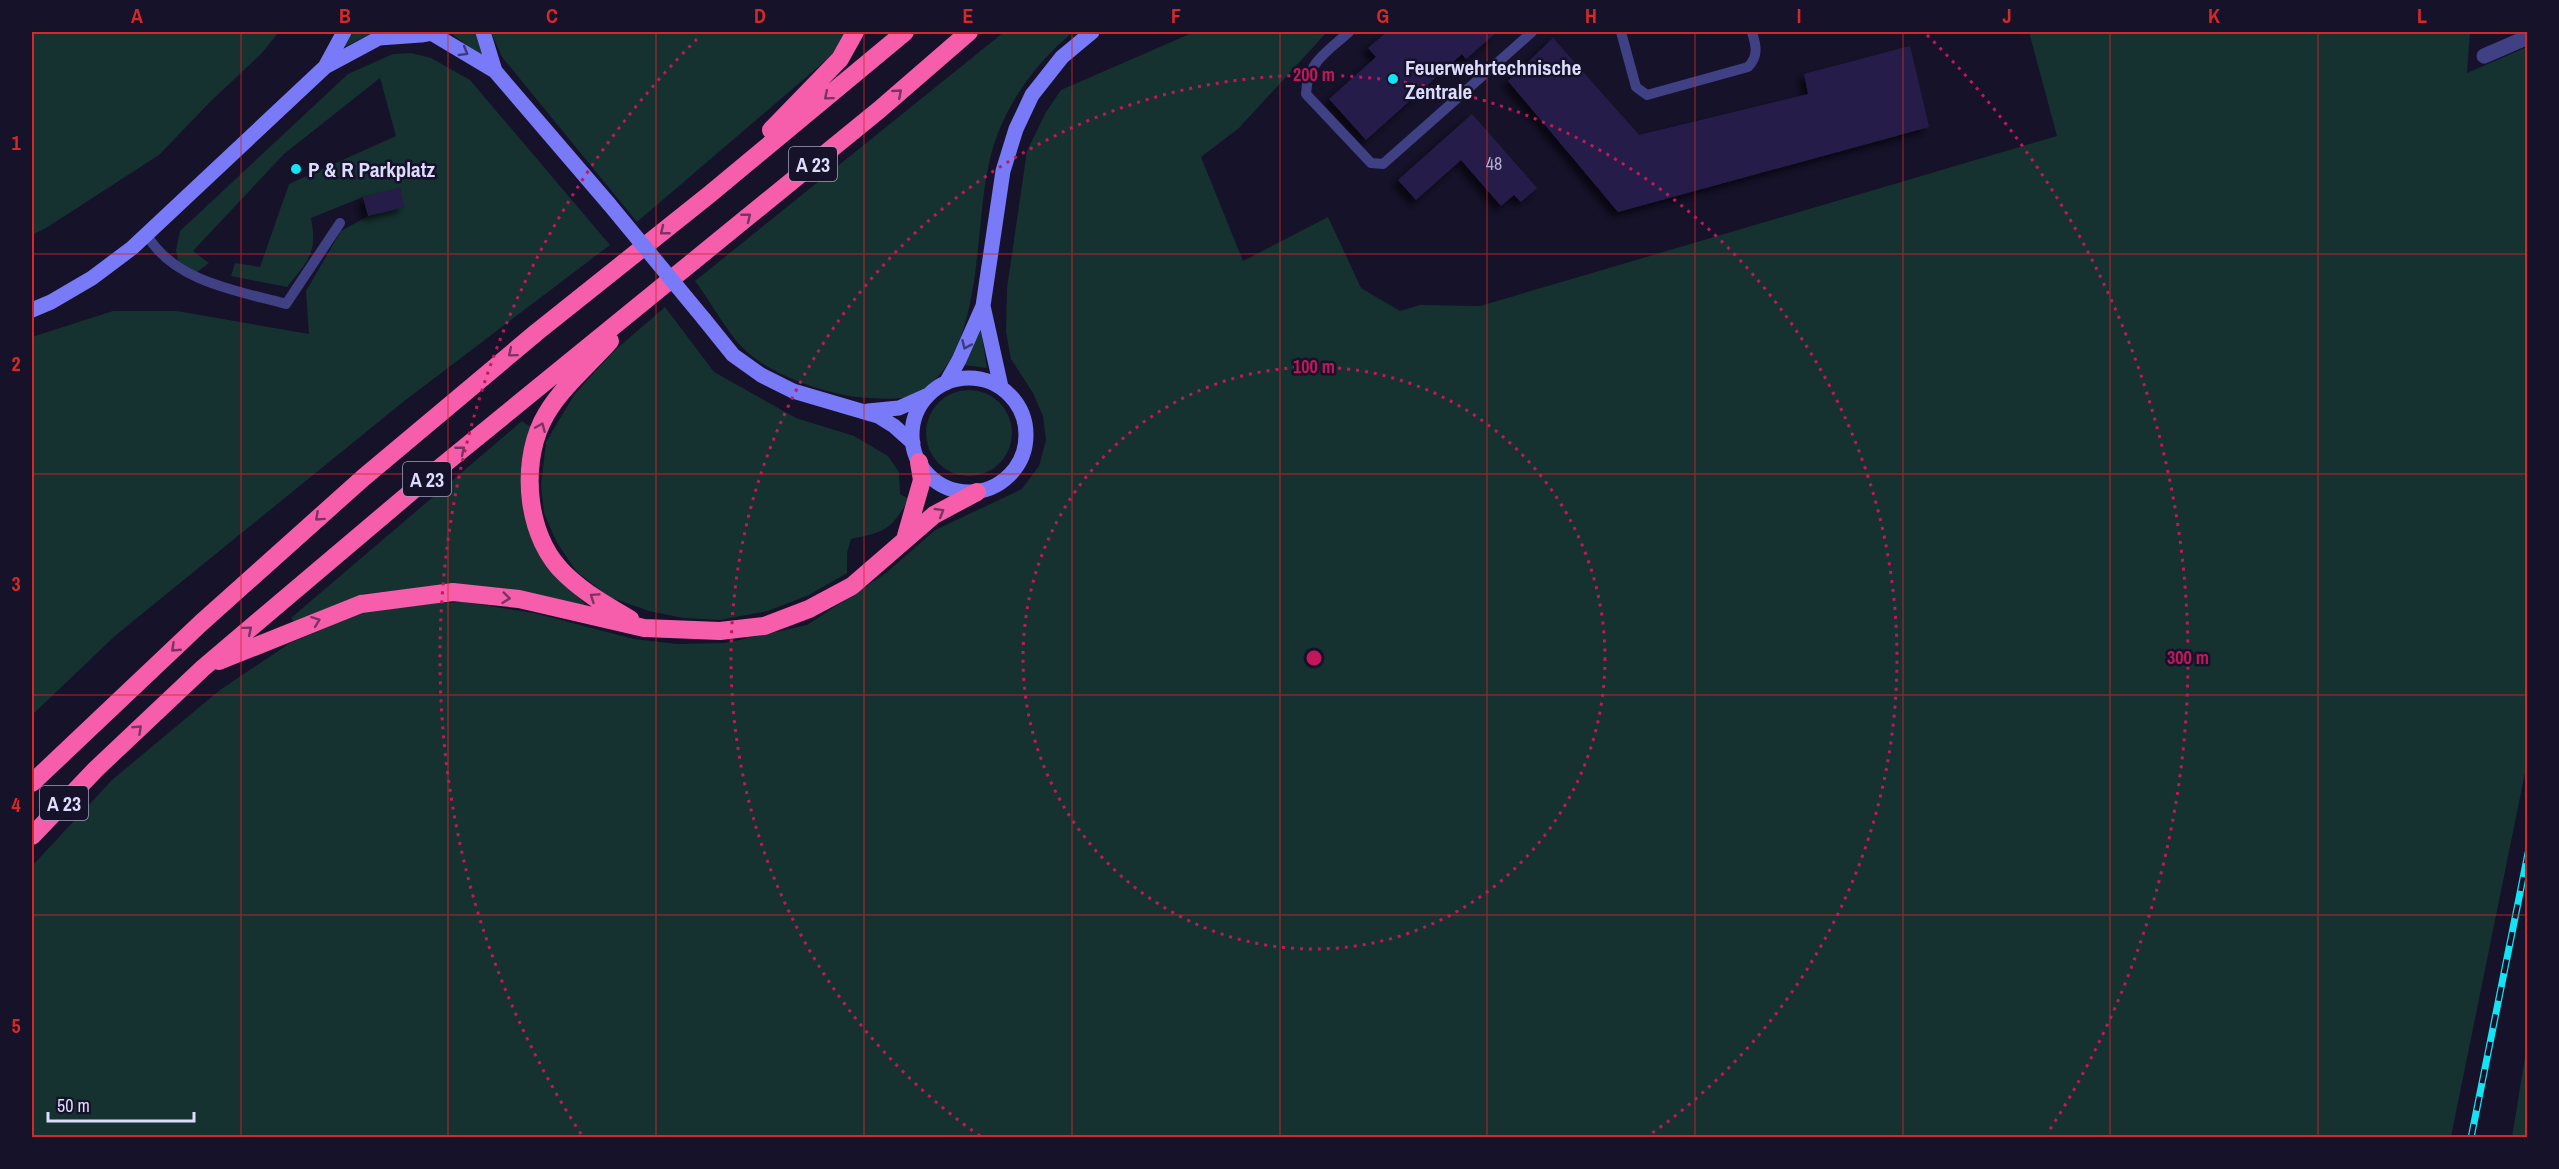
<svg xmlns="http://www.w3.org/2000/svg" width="2559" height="1169" viewBox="0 0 2559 1169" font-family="'Archivo Narrow',sans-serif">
<defs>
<filter id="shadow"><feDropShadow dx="-5.5" dy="5.5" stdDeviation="3" flood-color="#0009"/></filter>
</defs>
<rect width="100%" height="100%" fill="#151229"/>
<!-- green -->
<path fill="#153230" d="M 32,32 L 279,32 L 261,54 L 212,100 L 159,155 L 46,228 L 32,235 Z
M 351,32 L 375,32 L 344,47 Z
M 456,32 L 476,32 L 486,53 L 481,56 L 452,34 Z
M 491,32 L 845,32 L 832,55 L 637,222 L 502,57 Z
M 1004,32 L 1073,32 C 1031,67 999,113 988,168 C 974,233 984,358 916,394 C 902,402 860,398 844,395 C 810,388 763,371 739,344 C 723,325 710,301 695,281 Z
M 1194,32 L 1327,32 L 1239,128 L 1201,157 L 1243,261 L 1328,217 L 1361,288 L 1400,311 L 1420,305 L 1480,306 L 2057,136 L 2029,32 L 2470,32 L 2467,73 L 2527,47 L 2527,763 L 2451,1137 L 32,1137 L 32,866 L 112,780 L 220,690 L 290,643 L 364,612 L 415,604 L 463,602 L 534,613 L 634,639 L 677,644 L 725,643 L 807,625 L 886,573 L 935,530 L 1022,489 L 1039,466 L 1046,440 L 1043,416 L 1033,393 L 1011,359 L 1006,332 L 1007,288 L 1027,151 L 1046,112 L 1061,90 Z
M 411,53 L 431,58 L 470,80 L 610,245 L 403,402 L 116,635 L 32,715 L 32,337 L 113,311 L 177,311 L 309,334 L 306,291 L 341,231 L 368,216 L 404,207 L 400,188 L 363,197 L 311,218 C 318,253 308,261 287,287 L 231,276 L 235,263 L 260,267 L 289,184 L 396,136 L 380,78 L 284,154 L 193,251 L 209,263 L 197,272 L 179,265 L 176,250 L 180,231 L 348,74 L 393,54 Z
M 665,307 L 714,372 L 796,418 L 854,436 L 888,456 L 899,472 L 900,494 L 909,499 C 891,530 885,532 851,539 L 847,553 L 847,573 L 809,595 L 768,611 L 720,620 L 683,618 L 649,611 L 609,597 L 576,571 L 556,541 L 544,513 L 541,485 L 546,442 L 574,395 L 614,351 Z
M 981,330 L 987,368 L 964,365 Z
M926 433a43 43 0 1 1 86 0a43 43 0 1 1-86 0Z
M 522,421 L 531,427 L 523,467 L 559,580 L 585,603 L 583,608 L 453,584 L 363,594 L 294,622 L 291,618 Z
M 2527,1045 L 2527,1137 L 2512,1137 Z"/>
<!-- building -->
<path fill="#261f49" filter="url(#shadow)" d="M 1387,32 L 1497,32 L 1466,59 L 1462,54 L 1366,140 L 1329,99 L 1376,57 L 1368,48 Z
M 1553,38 L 1639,135 L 1808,94 L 1804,74 L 1910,46 L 1929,127 L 1618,212 L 1508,81 Z
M 1472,114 L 1537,188 L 1521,202 L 1514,195 L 1501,206 L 1461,160 L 1416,200 L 1398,180 Z
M 400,188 L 405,207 L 368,216 L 363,197 Z"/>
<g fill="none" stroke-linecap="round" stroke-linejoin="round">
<!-- service -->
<path stroke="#404085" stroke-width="10" d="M 1349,32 C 1327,52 1307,62 1306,94 L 1371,163 L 1383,164 L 1532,32
M 1621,32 L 1636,87 L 1647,95 L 1748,67 C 1759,56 1756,45 1752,32
M 147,235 C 174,282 239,291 286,304 L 340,223"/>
<!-- minor -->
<path stroke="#404085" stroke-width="15" d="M 2484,56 L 2528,37"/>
<!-- secondary -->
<path stroke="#787af7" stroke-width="15" d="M 483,32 L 495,71
M 433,34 L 495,71 L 609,204
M 325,67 L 344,32
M 983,306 L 1001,387
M 32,310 L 51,302 L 92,278 L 132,248 L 325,67 L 379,38 L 421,35 L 438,32
M 704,319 L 733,355 L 761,375 L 793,391 L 878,416 L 894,426 L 913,443
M912 435a57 57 0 1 1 114 0a57 57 0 1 1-114 0Z
M 946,383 L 959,360 L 983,306 L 1003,171 L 1016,129 L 1032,95 L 1062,57 L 1092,32
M 868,411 L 899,408 L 928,395"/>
<!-- motorway -->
<path stroke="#f65eac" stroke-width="18" d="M 771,130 L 840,59 L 855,32
M 610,341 C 587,367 557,391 542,422 C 520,468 527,539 566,575 C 585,593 607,606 630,619
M 906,536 L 922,480 L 919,462
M 219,661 L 361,604 L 453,592 L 519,599 L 644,628 L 720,631 L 764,626 L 809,609 L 852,586 L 934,515 L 977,492
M 32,783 L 201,623 L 363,478 L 537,332 L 710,194 L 905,32
M 32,836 L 96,769 L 203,668 L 437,470 L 879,110 L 969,32"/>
<defs>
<path id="rail" d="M 2471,1138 L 2528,853"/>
</defs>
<!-- rail casing -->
<use href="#rail" stroke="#13e3f2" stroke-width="7"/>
<!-- rail -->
<use href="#rail" stroke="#151229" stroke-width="4.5" stroke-dasharray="14" stroke-linecap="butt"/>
<!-- secondary-bridge -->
<path stroke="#787af7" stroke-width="15" d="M 609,204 L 704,319"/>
</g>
<!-- one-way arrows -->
<defs><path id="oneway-chevron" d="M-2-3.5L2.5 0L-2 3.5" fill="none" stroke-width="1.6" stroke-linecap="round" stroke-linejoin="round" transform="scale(1.5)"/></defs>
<g stroke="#3d3c7b">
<use href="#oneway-chevron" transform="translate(464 52) rotate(31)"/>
<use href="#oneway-chevron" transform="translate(966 345) rotate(114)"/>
</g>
<g stroke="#7a3464">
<use href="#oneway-chevron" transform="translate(898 93) rotate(-41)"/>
<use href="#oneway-chevron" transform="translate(828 96) rotate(140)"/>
<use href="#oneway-chevron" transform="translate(747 217) rotate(-39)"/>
<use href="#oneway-chevron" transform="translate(664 231) rotate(141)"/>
<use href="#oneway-chevron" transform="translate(512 353) rotate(140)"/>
<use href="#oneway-chevron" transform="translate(541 427) rotate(-67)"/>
<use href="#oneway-chevron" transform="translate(461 450) rotate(-39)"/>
<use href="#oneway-chevron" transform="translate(940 512) rotate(-31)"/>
<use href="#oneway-chevron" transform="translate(319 517) rotate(138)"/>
<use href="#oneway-chevron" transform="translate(594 597) rotate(-146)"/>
<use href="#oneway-chevron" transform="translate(506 598) rotate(6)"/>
<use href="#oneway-chevron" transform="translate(316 621) rotate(-21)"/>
<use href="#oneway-chevron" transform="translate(248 630) rotate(-40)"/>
<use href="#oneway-chevron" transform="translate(175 648) rotate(137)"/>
<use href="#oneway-chevron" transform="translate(138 729) rotate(-43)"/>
</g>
<!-- grid -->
<path fill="none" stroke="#d62828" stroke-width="1.5" stroke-opacity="0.55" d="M 241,32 L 241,1138M 448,32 L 448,1138M 656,32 L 656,1138M 864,32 L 864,1138M 1072,32 L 1072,1138M 1280,32 L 1280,1138M 1487,32 L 1487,1138M 1695,32 L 1695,1138M 1903,32 L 1903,1138M 2110,32 L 2110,1138M 2318,32 L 2318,1138M 32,254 L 2528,254M 32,474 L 2528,474M 32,695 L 2528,695M 32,915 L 2528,915"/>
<!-- distance rings -->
<g fill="none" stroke="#c2185b" stroke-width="3" stroke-dasharray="3 6">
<circle cx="1314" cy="658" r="291"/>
<path d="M980 1136A583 583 0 1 1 1648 1136"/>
<path d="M581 1134A874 874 0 0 1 701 35M1927 35A874 874 0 0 1 2047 1134"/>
</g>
<!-- markers -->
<g fill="#13e3f2" stroke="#151229" stroke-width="2">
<circle cx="1393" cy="79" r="6"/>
<circle cx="296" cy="169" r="6"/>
</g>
<g text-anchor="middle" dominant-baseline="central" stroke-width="5" stroke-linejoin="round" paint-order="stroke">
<!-- number labels -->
<g font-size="18" fill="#b0add0">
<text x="1494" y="163">48</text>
</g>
<!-- shield labels -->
<g fill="#151229" stroke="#a29fbd" stroke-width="1.5">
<rect x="789" y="147" width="48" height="34" rx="4.5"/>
<rect x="403" y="462" width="48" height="34" rx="4.5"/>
<rect x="40" y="786" width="48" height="34" rx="4.5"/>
</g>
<g font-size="20" font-weight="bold" fill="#dedcfd">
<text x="813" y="164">A 23</text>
<text x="427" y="479">A 23</text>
<text x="64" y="803">A 23</text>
</g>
<!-- poi labels -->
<g font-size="21" font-weight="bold" fill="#dedcfd" stroke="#151229" text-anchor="start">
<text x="1405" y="67">Feuerwehrtechnische<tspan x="1405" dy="24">Zentrale</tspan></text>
<text x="308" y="169">P &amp; R Parkplatz</text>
</g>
</g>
<circle cx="1314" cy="658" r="9" fill="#c2185b" stroke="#151229" stroke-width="3"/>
<g font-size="18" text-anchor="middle" font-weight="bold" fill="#c2185b" stroke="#151229" stroke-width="5" stroke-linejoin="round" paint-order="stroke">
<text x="1314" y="81">200 m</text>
<text x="1314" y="373">100 m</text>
<text x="2188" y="664">300 m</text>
</g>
<!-- border -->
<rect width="2559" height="1169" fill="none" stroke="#151229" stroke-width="66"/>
<!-- scale -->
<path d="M48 1112v9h146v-9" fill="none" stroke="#dedcfd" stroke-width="3"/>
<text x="57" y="1112" font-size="18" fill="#dedcfd" stroke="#151229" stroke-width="4.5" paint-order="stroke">50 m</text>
<rect x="33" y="33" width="2493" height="1103" fill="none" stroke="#d62828" stroke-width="2"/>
<g font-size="20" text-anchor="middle" font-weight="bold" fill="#d62828">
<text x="137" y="23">A</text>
<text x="345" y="23">B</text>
<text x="552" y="23">C</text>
<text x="760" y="23">D</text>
<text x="968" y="23">E</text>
<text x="1176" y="23">F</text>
<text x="1383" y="23">G</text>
<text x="1591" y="23">H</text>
<text x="1799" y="23">I</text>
<text x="2007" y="23">J</text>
<text x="2214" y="23">K</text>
<text x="2422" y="23">L</text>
<text x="16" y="150">1</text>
<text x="16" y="371">2</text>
<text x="16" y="591">3</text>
<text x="16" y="812">4</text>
<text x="16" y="1033">5</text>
</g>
</svg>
